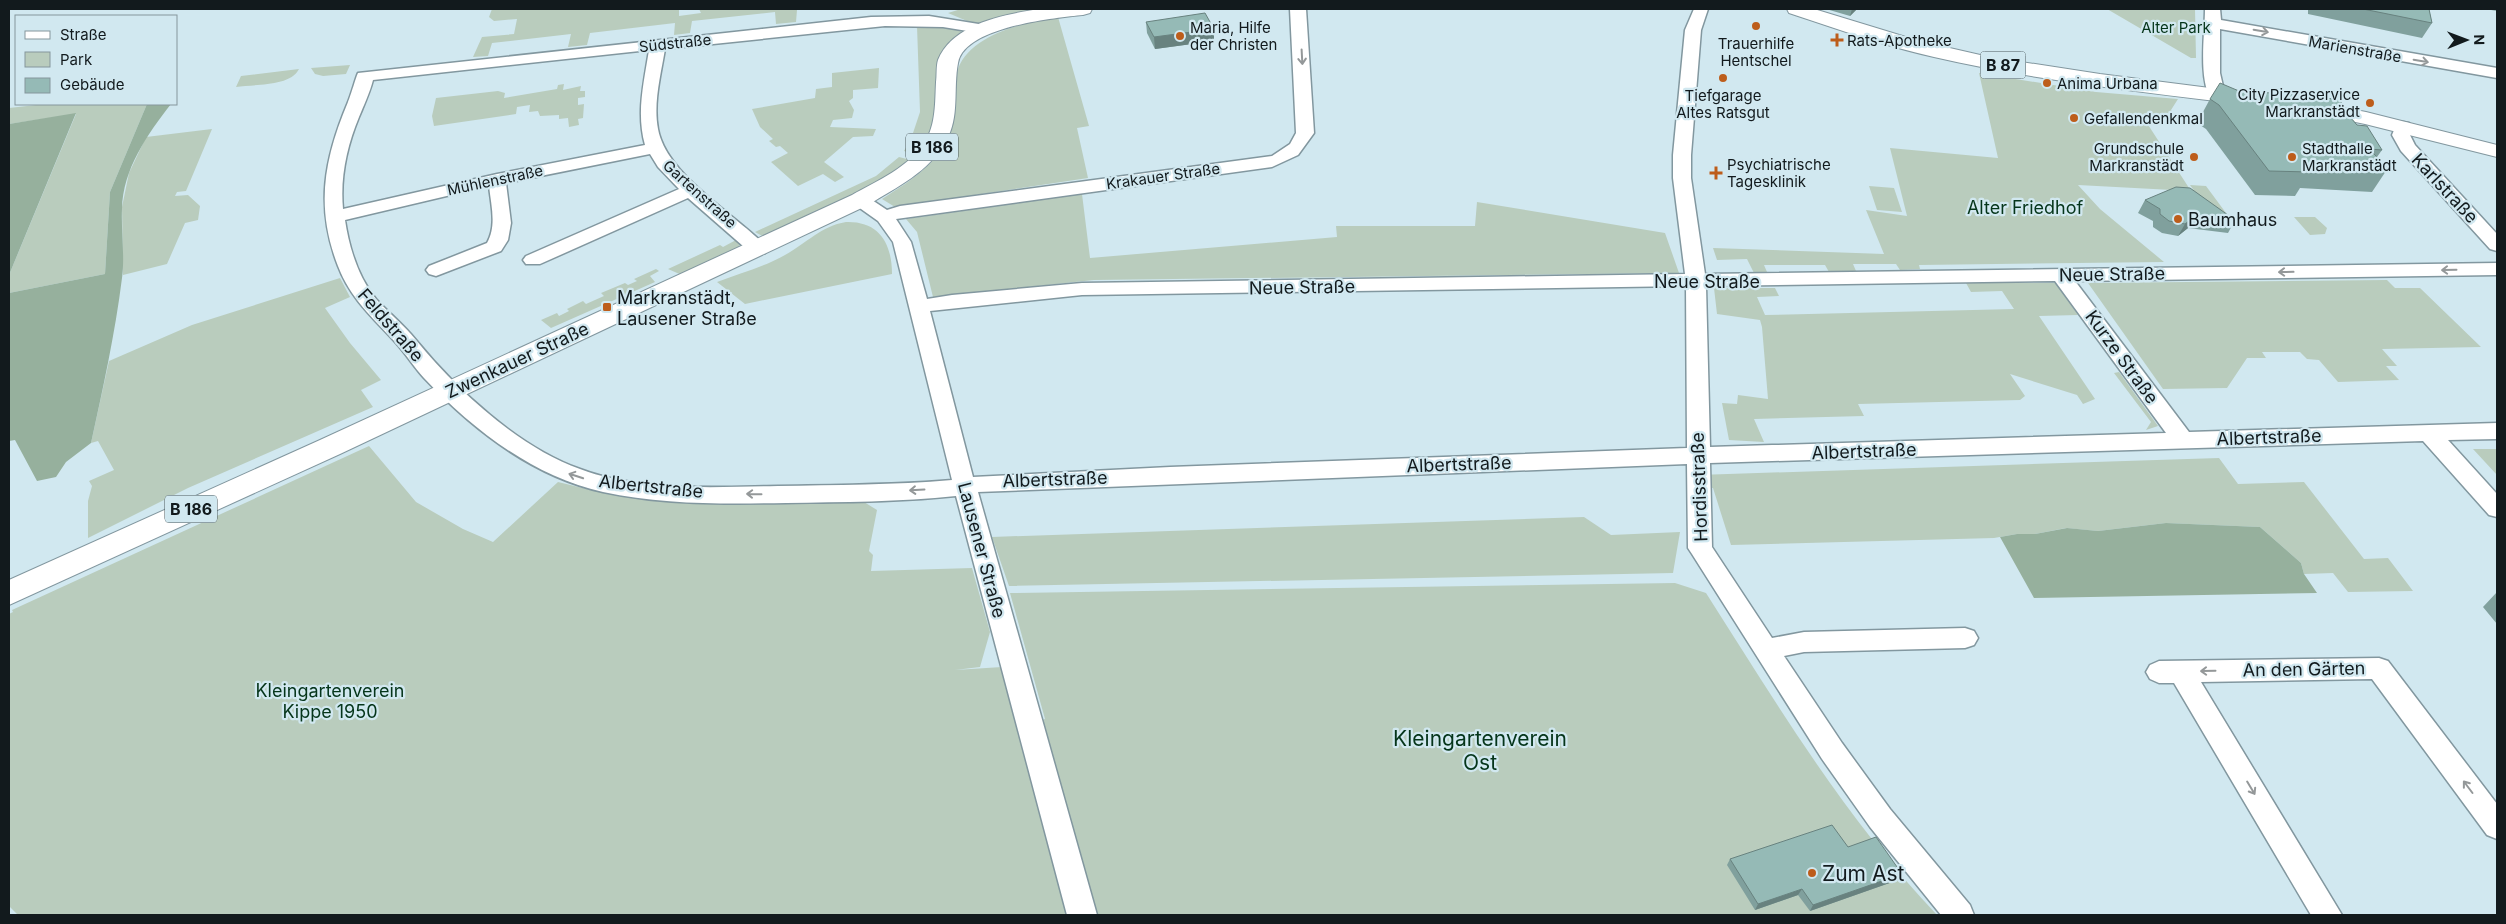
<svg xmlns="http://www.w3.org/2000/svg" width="2506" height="924" viewBox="0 0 2506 924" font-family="Inter,sans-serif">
<rect width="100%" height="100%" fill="#d1e8f0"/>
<!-- green -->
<path fill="#b9ccbd" d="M 492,9 L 691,9 L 679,10 L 679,16 L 701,13 L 699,9 L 693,9 L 808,9 L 797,10 L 796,22 L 776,24 L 775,12 L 692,21 L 690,33 L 674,35 L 675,23 L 590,33 L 587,45 L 568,47 L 571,34 L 492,43 L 488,56 L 473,57 L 482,37 L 514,34 L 517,19 L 494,21 L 489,17 Z
M 961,9 L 1064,9 L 1066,11 L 986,29 L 948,13 Z
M 2107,9 L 2195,9 L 2196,58 L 2191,58 Z
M 1058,17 L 1089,126 L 1077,128 L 1088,178 L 895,207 L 882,199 C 905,184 934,167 946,141 C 954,125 952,91 957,73 C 965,36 1026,21 1058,17 Z
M 917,26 L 947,26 L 961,30 L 960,37 L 939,63 L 935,123 L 917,155 L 904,151 L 911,139 L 920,112 Z
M 350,65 L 346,74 L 323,76 L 315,74 L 311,68 Z
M 879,68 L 878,88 L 853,90 L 853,98 L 849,101 L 854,110 L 852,118 L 833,120 L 830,127 L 876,129 L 873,136 L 853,137 L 824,162 L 844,177 L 835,182 L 823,174 L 798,186 L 771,162 L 788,153 L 780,146 L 776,147 L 769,141 L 773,139 L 760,127 L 752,109 L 815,98 L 816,89 L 832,87 L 832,73 Z
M 299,69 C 290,87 254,84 236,87 L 241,76 Z
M 1979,73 L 2096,92 L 2178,99 L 2171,110 L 2175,116 L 2143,117 L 2191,191 L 2078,185 L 2100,209 L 2164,262 L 1919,265 L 1920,269 L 1900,270 L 1896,264 L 1853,264 L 1856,271 L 1829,272 L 1825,265 L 1764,265 L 1767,272 L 1754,273 L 1747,259 L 1717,260 L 1713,248 L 1884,254 L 1866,210 L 1907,216 L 1890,148 L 1998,158 Z
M 564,84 L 563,90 L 581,86 L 580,91 L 585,91 L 585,97 L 578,98 L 578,105 L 584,104 L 583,118 L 578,119 L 579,125 L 569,127 L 568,118 L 559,119 L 559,115 L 540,116 L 538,111 L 529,112 L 530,105 L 517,107 L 516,114 L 434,126 L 432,116 L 436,98 L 498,91 L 505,93 L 504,98 L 557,89 L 558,85 Z
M 45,104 L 147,104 L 110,192 L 105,274 L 9,293 L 9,275 L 76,114 L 9,124 L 9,108 Z
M 212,129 L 186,191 L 177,192 L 175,196 L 188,195 L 200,206 L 198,220 L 185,223 L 167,264 L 123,275 L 122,207 L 129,173 L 146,137 Z
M 899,157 L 911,160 L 893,175 L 766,238 L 755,232 L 876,176 Z
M 2190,185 L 2206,186 L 2226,213 L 2210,213 Z
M 1869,186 L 1894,188 L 1902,212 L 1877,210 Z
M 1082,194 L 1090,258 L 1337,237 L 1336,226 L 1475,226 L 1477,202 L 1665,233 L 1679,273 L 1094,280 L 933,297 L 917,232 L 906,219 Z
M 2294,217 L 2315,217 L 2327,228 L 2325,234 L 2310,235 Z
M 846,222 C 879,221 892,243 892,274 L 745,304 L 717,282 C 740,273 764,267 785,255 C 807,243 821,226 846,222 Z
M 736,240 L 743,251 L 684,276 L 668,269 L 720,245 L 723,247 Z
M 656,269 L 659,271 L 650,276 L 655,282 L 551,328 L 541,320 L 557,313 L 559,316 L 569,311 L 567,309 L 583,301 L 586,304 L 604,296 L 601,293 L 625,283 L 628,285 L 637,281 L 634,279 Z
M 340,278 L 350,297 L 325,308 L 350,343 L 381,380 L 361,390 L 373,407 L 188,488 L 88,538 L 88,501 L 92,486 L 89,481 L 114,470 L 98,441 L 91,443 L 109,361 L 192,325 Z
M 2387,280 L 2395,288 L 2420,288 L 2481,347 L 2382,349 L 2397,366 L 2386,366 L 2399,380 L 2338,382 L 2319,360 L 2307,359 L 2300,352 L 2262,352 L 2266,358 L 2247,358 L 2227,388 L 2163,389 L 2088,283 Z
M 1966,283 L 2056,283 L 2078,315 L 2039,316 L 2095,399 L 2083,404 L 2077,395 L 2010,374 L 2025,396 L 2020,400 L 1858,404 L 1864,416 L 1754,419 L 1764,442 L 1729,440 L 1722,403 L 1737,404 L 1738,395 L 1768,399 L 1762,327 L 1760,320 L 1717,314 L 1714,288 L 1775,288 L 1779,296 L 1757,297 L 1765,315 L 2014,309 L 2002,291 L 1971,292 Z
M 2119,372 L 2158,426 L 2146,430 L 2151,422 L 2114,373 Z
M 369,446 L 416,502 L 463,529 L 493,542 L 558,482 L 595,491 L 681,503 L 864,502 L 877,510 L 869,551 L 873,555 L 871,571 L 972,568 L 990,632 L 980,667 L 955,670 L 1002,667 L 1072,915 L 18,915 L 9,906 L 9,614 L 13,612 L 12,610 Z
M 2473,449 L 2497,449 L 2497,475 Z
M 2219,458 L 2238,484 L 2304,482 L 2364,559 L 2388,558 L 2413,591 L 2348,592 L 2333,573 L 2304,574 L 2301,563 L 2260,527 L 2166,523 L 2098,531 L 2066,528 L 2035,534 L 2017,534 L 1994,538 L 1731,545 L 1713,488 L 1698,486 L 1698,475 Z
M 1584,517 L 1611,535 L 1680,532 L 1673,573 L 1009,586 L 992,537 Z
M 1675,583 L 1706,593 C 1778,706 1845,818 1937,915 L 1097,915 L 1042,720 L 1045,719 L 1010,593 Z"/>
<!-- forest -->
<path fill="#96b09d" d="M 147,104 L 171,104 C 147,135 123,169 122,209 C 121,232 125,256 122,278 C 115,334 103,388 91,443 L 66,462 L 56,477 L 37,481 L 15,440 L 9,441 L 9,293 L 105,274 L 110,192 Z
M 76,113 L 9,275 L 9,124 Z
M 2166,523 L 2260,527 L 2301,563 L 2304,574 L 2317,593 L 2034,598 L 2000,537 L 2017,534 L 2035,534 L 2067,528 L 2098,531 Z"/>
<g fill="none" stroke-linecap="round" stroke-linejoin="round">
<defs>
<path id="street" d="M 1290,9 L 1306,9 L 1314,133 L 1298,155 L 1272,167 L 896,219 L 911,242 L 927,299 L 952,295 L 1082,283 L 1685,274 L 1673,178 L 1673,155 L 1685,30 L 1694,9 L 1708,9 L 1701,30 L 1691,155 L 1691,178 L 1705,274 L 2497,263 L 2497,275 L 2075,281 L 2189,432 L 2497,423 L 2497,439 L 2448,440 L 2497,494 L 2497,517 L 2489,515 L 2423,441 L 1710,463 L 1712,547 L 1772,638 L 1804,632 L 1965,628 L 1974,631 L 1978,638 L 1974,645 L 1965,648 L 1804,652 L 1784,656 L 1842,743 L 1890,809 L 1970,905 L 1974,915 L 1941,915 L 1870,827 L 1822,759 L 1692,554 L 1688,548 L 1687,464 L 978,492 L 1097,915 L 1067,915 L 956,496 C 900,502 842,502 786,503 C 725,504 663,505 603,492 C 534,477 472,429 424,378 C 414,367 406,354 395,342 C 373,318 350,298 338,266 C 315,207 324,159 348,102 C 351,95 356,77 358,73 L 871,17 L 929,16 L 991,26 L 994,29 L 991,32 L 986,34 L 943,27 L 885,26 L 665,49 C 661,74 653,103 658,129 C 666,174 733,213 765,245 L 768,249 L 765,253 L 751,253 L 688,198 L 540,264 L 526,264 L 523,260 L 526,256 L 679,189 L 658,167 L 650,154 L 506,183 L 511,223 L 508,240 L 501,251 L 436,276 L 429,274 L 426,270 L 429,266 L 487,243 C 497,226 491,205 489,186 L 345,220 C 349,247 358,277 376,299 C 389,313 404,325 416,340 C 457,390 518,447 580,469 C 641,492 714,487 778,486 C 836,485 894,485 952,480 L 893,242 L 878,221 L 854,204 L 851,200 L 854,196 L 866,196 L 887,210 L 900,206 L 1272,156 L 1290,144 L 1296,133 ZM 649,50 C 644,82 636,113 645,145 L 497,174 L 343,209 C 340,177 347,146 359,117 C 364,105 370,92 373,80 ZM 2055,281 L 2166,433 L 1710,447 L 1706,286 ZM 1686,286 L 1687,448 L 1170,467 L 973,477 L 930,311 L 1082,295 Z
M 2205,9 L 2220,9 L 2221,20 L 2497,68 L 2497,78 L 2220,29 L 2220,73 L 2225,95 L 2223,99 L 2211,99 C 2198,79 2205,32 2205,9 Z
M 2403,122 L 2409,123 L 2412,127 L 2410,135 L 2415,145 L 2497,234 L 2497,251 L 2490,249 L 2401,151 L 2392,135 L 2397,123 Z
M 2379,658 L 2388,661 L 2497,804 L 2497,839 L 2487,835 L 2372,679 L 2201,682 L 2342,915 L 2311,915 L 2174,683 L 2159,683 L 2150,679 L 2146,672 L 2150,665 L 2159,661 Z"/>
<path id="primary" d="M 1040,9 L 1092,9 L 1090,13 L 1083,15 C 1054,18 964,27 958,63 C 953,89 960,117 946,141 C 929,172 897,187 868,205 L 340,454 L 9,605 L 9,580 L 320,440 L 852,195 C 877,181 909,167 925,142 C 936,124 935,102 936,82 C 937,76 936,66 938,60 C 953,23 1006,14 1040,9 Z
M 1787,9 L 1814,9 L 1919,41 L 1989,57 L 2100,74 L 2249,93 L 2256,95 L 2259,99 L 2256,103 L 2249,105 C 2144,92 2038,81 1934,57 C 1885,46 1837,29 1789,13 Z
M 2309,101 L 2366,112 L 2497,145 L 2497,157 L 2365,124 L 2302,111 L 2299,107 L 2302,103 Z"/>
</defs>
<!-- street casing -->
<use href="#street" stroke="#82979f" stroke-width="3"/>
<!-- primary casing -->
<use href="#primary" stroke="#82979f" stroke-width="2"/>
<!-- street -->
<use href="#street" fill="#fff" fill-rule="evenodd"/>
<!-- primary -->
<use href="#primary" fill="#fff" fill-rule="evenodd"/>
</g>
<!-- wall -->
<path fill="#80a09d" d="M 1826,9 L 1857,9 L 1850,16 Z
M 2308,9 L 2429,9 L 2432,23 L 2422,38 L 2308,14 Z
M 2485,9 L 2497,9 L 2497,11 Z
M 1146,22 L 1214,29 L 1214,41 L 1155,49 L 1147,33 Z
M 2239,91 L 2345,111 L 2357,125 L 2382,150 L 2377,157 L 2388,168 L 2372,192 L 2300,188 L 2295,196 L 2255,195 L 2206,129 L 2197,123 L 2210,99 Z
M 2145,200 L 2235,220 L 2228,233 L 2188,228 L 2178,236 L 2162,233 L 2153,227 L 2153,221 L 2138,213 Z
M 2497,592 L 2497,624 L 2483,607 Z
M 1730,859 L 1902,874 L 1898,880 L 1810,911 L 1798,895 L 1755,910 L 1727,865 Z"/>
<!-- shaded-wall -->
<path fill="#68827f" d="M 1852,9 L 1857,9 L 1850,16 Z
M 1214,29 L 1214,41 L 1155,49 L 1154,37 Z
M 2195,216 L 2188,228 L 2178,236 L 2185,224 Z
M 1902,874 L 1898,880 L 1810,911 L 1813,905 Z
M 1802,889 L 1798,895 L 1755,910 L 1758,904 Z"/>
<!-- building -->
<path fill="#95bab6" stroke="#68827f" d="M 2363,9 L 2429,9 L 2432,23 Z
M 1205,13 L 1214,29 L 1154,37 L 1146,22 Z
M 2220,83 L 2239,91 L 2304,95 L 2340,100 L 2345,111 L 2357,125 L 2367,126 L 2382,150 L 2369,149 L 2388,168 L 2304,164 L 2310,172 L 2269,171 L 2219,105 L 2210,99 Z
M 2176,187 L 2190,188 L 2235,220 L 2195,216 L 2185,224 L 2169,221 L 2160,214 L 2160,209 L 2145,200 Z
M 1832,825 L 1848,847 L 1876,837 L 1902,874 L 1813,905 L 1802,889 L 1758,904 L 1730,859 Z"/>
<!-- one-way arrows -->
<defs><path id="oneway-shaft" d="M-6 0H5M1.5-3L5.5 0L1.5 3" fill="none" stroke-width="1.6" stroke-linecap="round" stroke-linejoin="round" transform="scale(1.25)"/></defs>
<g stroke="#949899">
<use href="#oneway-shaft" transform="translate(2261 31) rotate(10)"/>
<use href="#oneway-shaft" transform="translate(1302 57) rotate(87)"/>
<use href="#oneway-shaft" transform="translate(2421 61) rotate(10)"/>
<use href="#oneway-shaft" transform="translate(2449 270) rotate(179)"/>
<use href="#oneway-shaft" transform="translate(2286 272) rotate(179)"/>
<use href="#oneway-shaft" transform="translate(576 476) rotate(-162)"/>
<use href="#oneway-shaft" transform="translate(917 490) rotate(177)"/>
<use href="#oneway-shaft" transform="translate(754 494) rotate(-179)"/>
<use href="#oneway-shaft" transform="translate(2208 671) rotate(179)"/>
<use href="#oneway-shaft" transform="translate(2468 787) rotate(-127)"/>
<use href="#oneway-shaft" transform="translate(2251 788) rotate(59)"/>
</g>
<!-- markers -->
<g fill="#bd5d1b" stroke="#d1e8f0" stroke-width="2">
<circle cx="1756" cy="26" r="5"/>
<circle cx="1180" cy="36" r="5"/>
<path d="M1834.5 32.5h5v5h5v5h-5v5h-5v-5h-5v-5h5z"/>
<circle cx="1723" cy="78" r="5"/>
<circle cx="2047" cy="83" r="5"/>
<circle cx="2370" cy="103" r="5"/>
<circle cx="2074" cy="118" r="5"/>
<circle cx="2194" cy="157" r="5"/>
<circle cx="2292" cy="157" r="5"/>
<path d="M1713.5 165.5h5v5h5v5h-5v5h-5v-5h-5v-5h5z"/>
<circle cx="2178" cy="219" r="5"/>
<rect x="602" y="302" width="10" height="10" rx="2.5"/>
<circle cx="1812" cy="873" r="5"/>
</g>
<g text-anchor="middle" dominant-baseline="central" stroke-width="4.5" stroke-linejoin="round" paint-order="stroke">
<!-- far-poi labels -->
<g font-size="15" fill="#121a1d" stroke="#d1e8f0" text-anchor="start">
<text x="1190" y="27">Maria, Hilfe<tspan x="1190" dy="17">der Christen</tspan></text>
<text x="1847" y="40">Rats-Apotheke</text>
<text x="1756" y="43" text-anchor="middle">Trauerhilfe<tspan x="1756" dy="17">Hentschel</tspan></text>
<text x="2057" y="83">Anima Urbana</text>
<text x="2360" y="94" text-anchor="end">City Pizzaservice<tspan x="2360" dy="17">Markranstädt</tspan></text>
<text x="1723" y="95" text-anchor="middle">Tiefgarage<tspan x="1723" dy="17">Altes Ratsgut</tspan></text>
<text x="2084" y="118">Gefallendenkmal</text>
<text x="2184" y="148" text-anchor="end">Grundschule<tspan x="2184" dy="17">Markranstädt</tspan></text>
<text x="2302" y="148">Stadthalle<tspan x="2302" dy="17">Markranstädt</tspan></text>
<text x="1727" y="164">Psychiatrische<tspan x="1727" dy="17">Tagesklinik</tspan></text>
</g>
<!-- far-park labels -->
<g font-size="15" fill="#05351a" stroke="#d1e8f0">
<text x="2176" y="27">Alter Park</text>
</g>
<!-- far-street labels -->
<g font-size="15" fill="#121a1d" stroke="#d1e8f0">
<text transform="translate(675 43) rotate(-6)">Südstraße</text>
<text transform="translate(2355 49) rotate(10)">Marienstraße</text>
<text transform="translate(1163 176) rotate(-8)">Krakauer Straße</text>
<text transform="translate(495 180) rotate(-12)">Mühlenstraße</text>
<text transform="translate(700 194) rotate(42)">Gartenstraße</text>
</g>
<!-- shield labels -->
<g fill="#d1e8f0" stroke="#4b585c" stroke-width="1">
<rect x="1980.5" y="51.5" width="45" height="27" rx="4"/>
<rect x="906" y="133.5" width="52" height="27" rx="4"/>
<rect x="165" y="495.5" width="52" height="27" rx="4"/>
</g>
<g font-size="16" font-weight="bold" fill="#121a1d">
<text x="2003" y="65">B 87</text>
<text x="932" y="147">B 186</text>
<text x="191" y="509">B 186</text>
</g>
<!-- street labels -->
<g font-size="18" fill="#121a1d" stroke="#d1e8f0">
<text transform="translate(2445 188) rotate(47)">Karlstraße</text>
<text transform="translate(2112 274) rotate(-1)">Neue Straße</text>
<text x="1707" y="281">Neue Straße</text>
<text transform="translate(1302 287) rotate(-1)">Neue Straße</text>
<text transform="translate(391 325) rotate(49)">Feldstraße</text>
<text transform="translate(2122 357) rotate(54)">Kurze Straße</text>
<text transform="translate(517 360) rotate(-25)">Zwenkauer Straße</text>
<text transform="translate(2269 437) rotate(-2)">Albertstraße</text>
<text transform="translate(1864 451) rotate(-2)">Albertstraße</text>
<text transform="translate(1459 464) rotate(-2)">Albertstraße</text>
<text transform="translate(1055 479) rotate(-2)">Albertstraße</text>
<text transform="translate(651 486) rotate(6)">Albertstraße</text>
<text transform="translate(1699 487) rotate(-92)">Hordisstraße</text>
<text transform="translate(982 550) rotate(75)">Lausener Straße</text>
<text transform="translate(2304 669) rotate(-1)">An den Gärten</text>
</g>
<!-- park labels -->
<g font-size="18" fill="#05351a" stroke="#d1e8f0">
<text x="2025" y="207">Alter Friedhof</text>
<text x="330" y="690">Kleingartenverein<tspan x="330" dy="21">Kippe 1950</tspan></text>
</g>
<!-- poi labels -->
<g font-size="18" fill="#121a1d" stroke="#d1e8f0" text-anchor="start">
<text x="2188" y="219">Baumhaus</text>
<text x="617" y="297">Markranstädt,<tspan x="617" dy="21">Lausener Straße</tspan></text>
</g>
<!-- near-park labels -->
<g font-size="21" fill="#05351a" stroke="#d1e8f0">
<text x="1480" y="738">Kleingartenverein<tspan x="1480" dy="24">Ost</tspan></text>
</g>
<!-- near-poi labels -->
<g font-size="21" fill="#121a1d" stroke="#d1e8f0" text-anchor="start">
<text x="1822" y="873">Zum Ast</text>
</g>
</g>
<!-- border -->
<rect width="2506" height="924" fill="none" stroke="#121a1d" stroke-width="20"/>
<!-- legend -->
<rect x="15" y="15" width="162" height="90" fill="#d1e8f0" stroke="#85969c"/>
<rect x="25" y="31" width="25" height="8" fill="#ffffff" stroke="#85969c"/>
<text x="60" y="40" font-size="15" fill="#121a1d">Straße</text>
<rect x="25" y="52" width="25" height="15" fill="#b9ccbd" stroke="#85969c"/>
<text x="60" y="65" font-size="15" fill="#121a1d">Park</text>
<rect x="25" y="78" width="25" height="15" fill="#95bab6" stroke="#85969c"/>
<text x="60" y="90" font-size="15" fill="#121a1d">Gebäude</text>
<!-- north arrow -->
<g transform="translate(2466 40) rotate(89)" stroke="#d1e8f0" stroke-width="4" paint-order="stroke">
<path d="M0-4L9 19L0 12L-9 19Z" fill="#121a1d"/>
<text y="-8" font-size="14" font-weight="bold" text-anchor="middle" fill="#121a1d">N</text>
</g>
</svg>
